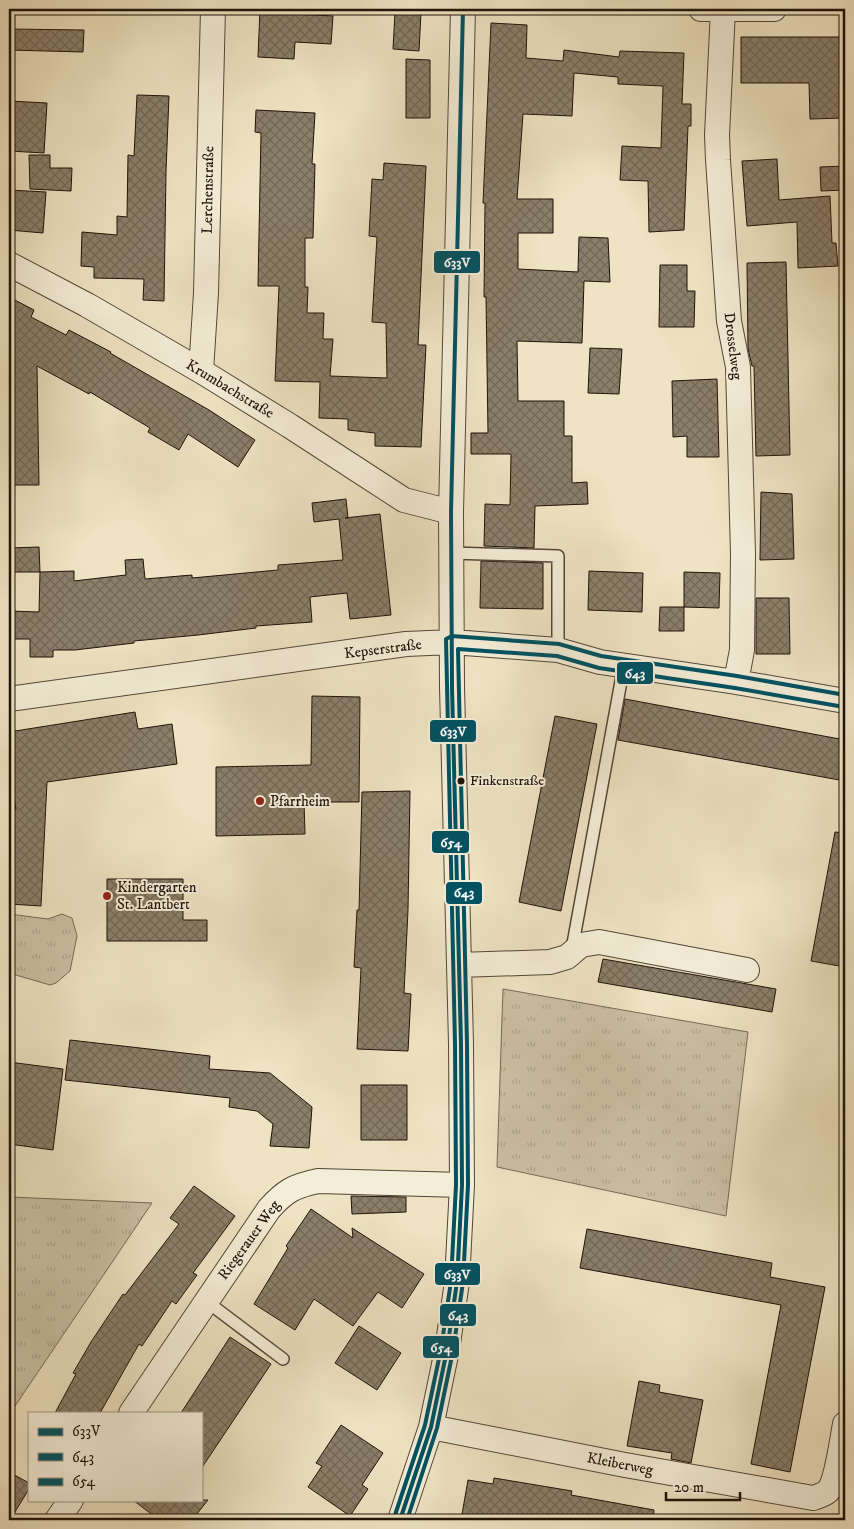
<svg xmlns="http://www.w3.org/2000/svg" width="854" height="1529" viewBox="0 0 854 1529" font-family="'IM FELL DW Pica',serif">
<defs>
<pattern id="grass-tufts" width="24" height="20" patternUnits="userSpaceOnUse" patternTransform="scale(1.25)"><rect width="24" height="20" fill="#cbc0a3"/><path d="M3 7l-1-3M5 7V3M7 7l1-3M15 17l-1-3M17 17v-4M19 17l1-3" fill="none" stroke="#aea48b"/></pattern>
<pattern id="building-cross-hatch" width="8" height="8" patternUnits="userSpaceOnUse" patternTransform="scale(1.25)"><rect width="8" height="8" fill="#8b7f6a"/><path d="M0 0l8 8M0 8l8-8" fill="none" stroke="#716755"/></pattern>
</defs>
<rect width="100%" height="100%" fill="#eee3c2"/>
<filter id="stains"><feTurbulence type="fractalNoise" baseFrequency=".004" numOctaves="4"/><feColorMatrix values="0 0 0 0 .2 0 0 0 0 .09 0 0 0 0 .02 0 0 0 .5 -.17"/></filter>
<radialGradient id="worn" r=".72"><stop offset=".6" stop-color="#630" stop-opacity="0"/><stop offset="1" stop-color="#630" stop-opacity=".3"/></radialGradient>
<!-- grass -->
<path fill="url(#grass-tufts)" stroke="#756a56" d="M 9,914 L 48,919 L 62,914 L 72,918 L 77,936 L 70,971 L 56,983 L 50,985 L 9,973 Z
M 503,989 L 748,1032 L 726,1216 L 497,1167 Z
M 9,1197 L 152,1203 L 9,1415 Z"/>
<!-- building -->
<path fill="url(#building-cross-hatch)" stroke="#1f130a" d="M 260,9 L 296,9 L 296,14 L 333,16 L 331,44 L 295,42 L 294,59 L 258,57 Z
M 395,12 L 421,13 L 419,51 L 393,49 Z
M 491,23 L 527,25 L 526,58 L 563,61 L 564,50 L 619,57 L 620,51 L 684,53 L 682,104 L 691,104 L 691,126 L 688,126 L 684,230 L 649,232 L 648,181 L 620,180 L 622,146 L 661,148 L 663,86 L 618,84 L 618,77 L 574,73 L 572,116 L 523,114 L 517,199 L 553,199 L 553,233 L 518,233 L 518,269 L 578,272 L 579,237 L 608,238 L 610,282 L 584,281 L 582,343 L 517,341 L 518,401 L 564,401 L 564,436 L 572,436 L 572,483 L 587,482 L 588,504 L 535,506 L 534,548 L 484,546 L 485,504 L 510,505 L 511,454 L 471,454 L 471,433 L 488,433 L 486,297 L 484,297 L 485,203 L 483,203 Z
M 9,29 L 84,30 L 83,52 L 9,50 Z
M 741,37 L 845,37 L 845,118 L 810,119 L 809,83 L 741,83 Z
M 406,59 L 430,60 L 430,118 L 406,118 Z
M 137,95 L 169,96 L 166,171 L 164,301 L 143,300 L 144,279 L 94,278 L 94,267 L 81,266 L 82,232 L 117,235 L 117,216 L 127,217 L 128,155 L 134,156 Z
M 9,101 L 47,103 L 44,153 L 9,151 Z
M 256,110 L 315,113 L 312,164 L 315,164 L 313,238 L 305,238 L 305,287 L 308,287 L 307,313 L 324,313 L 323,339 L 333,339 L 330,376 L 387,378 L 386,323 L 372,322 L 377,237 L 369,236 L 372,179 L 383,180 L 384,163 L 426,166 L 418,345 L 426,345 L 421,447 L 375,446 L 375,433 L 348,430 L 348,419 L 319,418 L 320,382 L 275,381 L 279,286 L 258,286 L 261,133 L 255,132 Z
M 29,155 L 50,155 L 50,168 L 72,168 L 71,191 L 30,189 Z
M 777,159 L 779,200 L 830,196 L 832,243 L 836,243 L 838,266 L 798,268 L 797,222 L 747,226 L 742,161 Z
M 845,166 L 845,190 L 821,191 L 820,167 Z
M 9,190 L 46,192 L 43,233 L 9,230 Z
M 786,262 L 790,455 L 756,456 L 754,366 L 752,366 L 748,349 L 747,263 Z
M 660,265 L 687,265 L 687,291 L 695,291 L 694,327 L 659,327 Z
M 9,297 L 34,310 L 31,317 L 66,335 L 69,330 L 111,352 L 110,353 L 209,410 L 255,440 L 238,467 L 188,434 L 179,450 L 148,432 L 150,428 L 90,392 L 89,394 L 37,366 L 39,485 L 9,485 Z
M 590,348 L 622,349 L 619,394 L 588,393 Z
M 717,379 L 719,457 L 687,457 L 687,436 L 673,437 L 672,381 Z
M 761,492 L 792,494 L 794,559 L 760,560 Z
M 346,499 L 348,518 L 345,518 L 380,514 L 391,615 L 350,619 L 347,593 L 310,597 L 312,622 L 256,626 L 256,628 L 198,635 L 134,641 L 134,643 L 75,650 L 53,650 L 53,657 L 30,657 L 30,639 L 9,639 L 9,611 L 39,612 L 40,572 L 9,572 L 9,548 L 39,547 L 40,572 L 74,571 L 74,581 L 126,575 L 125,560 L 143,559 L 145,579 L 192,575 L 192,578 L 278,570 L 278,565 L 343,560 L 339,519 L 314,522 L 312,503 Z
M 481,561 L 543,563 L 543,609 L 480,608 Z
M 589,571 L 643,573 L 642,612 L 588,610 Z
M 684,572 L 720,573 L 719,608 L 684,607 Z
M 756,598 L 789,598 L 790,654 L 756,654 Z
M 660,607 L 684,607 L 684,631 L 659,631 Z
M 312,696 L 360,697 L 359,802 L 304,802 L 305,834 L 216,836 L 216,767 L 311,765 Z
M 625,699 L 845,740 L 845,781 L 618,740 Z
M 135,712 L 138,729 L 172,724 L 177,764 L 47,782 L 41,906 L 9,904 L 9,810 L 16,810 L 9,761 L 9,732 Z
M 555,716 L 597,724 L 561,911 L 519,902 Z
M 410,791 L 408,910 L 404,993 L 411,994 L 408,1051 L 357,1049 L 361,968 L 354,967 L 357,910 L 359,910 L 362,792 Z
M 835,832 L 845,833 L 845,967 L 811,961 Z
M 107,879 L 183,879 L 183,920 L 207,920 L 207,941 L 107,941 Z
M 603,959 L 776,989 L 772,1012 L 598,982 Z
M 70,1040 L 210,1056 L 209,1069 L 270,1073 L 312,1107 L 309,1148 L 270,1146 L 273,1124 L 257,1111 L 229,1107 L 230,1098 L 65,1080 Z
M 9,1062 L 63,1069 L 53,1150 L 9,1144 Z
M 361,1085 L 407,1085 L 407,1140 L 361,1140 Z
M 194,1186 L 235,1216 L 193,1273 L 197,1275 L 176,1304 L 172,1301 L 142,1346 L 139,1344 L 100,1413 L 55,1413 L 76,1374 L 73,1373 L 91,1342 L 123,1294 L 125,1295 L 179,1224 L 170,1218 Z
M 351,1196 L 406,1197 L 406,1212 L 352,1214 Z
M 311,1209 L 353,1238 L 352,1228 L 424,1274 L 402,1308 L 378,1292 L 353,1326 L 314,1299 L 295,1330 L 254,1304 L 288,1248 L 286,1246 Z
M 587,1229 L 772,1263 L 770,1277 L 825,1287 L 790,1472 L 751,1464 L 781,1305 L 580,1268 Z
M 359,1326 L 401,1353 L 377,1390 L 335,1363 Z
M 230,1337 L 271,1364 L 201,1469 L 201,1413 L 181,1413 Z
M 639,1381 L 660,1385 L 659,1392 L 703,1400 L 691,1463 L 671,1459 L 672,1453 L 627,1446 Z
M 341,1425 L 383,1453 L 362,1485 L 368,1489 L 350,1516 L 308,1487 L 322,1466 L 316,1463 Z
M 9,1472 L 29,1483 L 29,1489 L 10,1520 L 9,1520 Z
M 494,1478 L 572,1491 L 571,1495 L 654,1510 L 653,1520 L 461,1520 L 468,1480 L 493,1484 Z
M 133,1500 L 208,1500 L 192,1520 L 159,1520 Z"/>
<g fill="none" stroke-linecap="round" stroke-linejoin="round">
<defs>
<path id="lane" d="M 451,553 L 558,556 L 558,650
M 572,949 L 624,665
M 206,1301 L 283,1359"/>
<path id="street" d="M 701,9 L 774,9
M 723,9 L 717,135 L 718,160 L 729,321 L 738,367 L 743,554 L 742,650 L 736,682
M 9,264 L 87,305 L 201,371 L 290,426 L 404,500 L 451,512
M 201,371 L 206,293 L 213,9
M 9,699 L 406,644 L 452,642 L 558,650 L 600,662 L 736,682 L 845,701
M 459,965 L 550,962 L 567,957 L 581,945 L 599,942 L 747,970
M 131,1413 L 269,1209 C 285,1191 294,1186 318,1181 L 462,1185
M 431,1427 L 625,1465 L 813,1498 C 818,1496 824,1495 828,1491 C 837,1481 842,1439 845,1424
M 57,1520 L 71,1500
M 400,1520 L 431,1427 L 447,1350 L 457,1282 L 462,1185 L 461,1044 L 452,687 L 451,512 L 463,9"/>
</defs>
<!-- lane casing -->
<use href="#lane" stroke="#534738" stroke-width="14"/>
<!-- street casing -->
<use href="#street" stroke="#534738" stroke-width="26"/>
<!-- lane -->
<use href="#lane" stroke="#f4edd7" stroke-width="11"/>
<!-- street -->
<use href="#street" stroke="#f4edd7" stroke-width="24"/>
<defs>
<path id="bus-1" d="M 400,1520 L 431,1427 L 447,1350 L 457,1282 L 462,1185 L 461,1044 L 452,687 L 451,512 L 463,9"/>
<path id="bus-2" d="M 407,1520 L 437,1428 L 453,1351 L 463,1282 L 468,1185 L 467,1044 L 458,649 L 557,656 L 599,668 L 735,688 L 844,707"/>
<path id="bus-3" d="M 394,1518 L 425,1425 L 441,1349 L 451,1281 L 456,1185 L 455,1044 L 446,639 L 452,636 L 559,644 L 601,656 L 737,676 L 845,695"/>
</defs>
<!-- bus-1 casing -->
<use href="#bus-1" stroke="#f4edd7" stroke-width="8"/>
<!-- bus-2 casing -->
<use href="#bus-2" stroke="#f4edd7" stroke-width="8"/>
<!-- bus-3 casing -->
<use href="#bus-3" stroke="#f4edd7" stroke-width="8"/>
<!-- bus-1 -->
<use href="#bus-1" stroke="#005262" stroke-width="4"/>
<!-- bus-2 -->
<use href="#bus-2" stroke="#005262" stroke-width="4"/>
<!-- bus-3 -->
<use href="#bus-3" stroke="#005262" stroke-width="4"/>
</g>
<!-- markers -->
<circle fill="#1f130a" stroke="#f4edd7" stroke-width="2" cx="461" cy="781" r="4.5"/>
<g fill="#8f2418" stroke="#f4edd7" stroke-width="2">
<circle cx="260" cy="801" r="5"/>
<circle cx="107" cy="896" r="5"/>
</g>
<g text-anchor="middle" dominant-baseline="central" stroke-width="4" stroke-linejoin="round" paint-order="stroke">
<!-- bus labels -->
<g font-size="14" fill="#1f130a" stroke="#f4edd7" text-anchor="start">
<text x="470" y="781">Finkenstraße</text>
</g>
<!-- street labels -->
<g font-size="15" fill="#1f130a" stroke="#f4edd7">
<text transform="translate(208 190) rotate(-89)">Lerchenstraße</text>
<text transform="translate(733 346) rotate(83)">Drosselweg</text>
<text transform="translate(230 389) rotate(31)">Krumbachstraße</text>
<text transform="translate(383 649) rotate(-7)">Kepserstraße</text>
<text transform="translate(249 1240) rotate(-54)">Riegerauer Weg</text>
<text transform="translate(620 1464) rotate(11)">Kleiberweg</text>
</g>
<!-- poi labels -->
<g font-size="15" fill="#1f130a" stroke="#f4edd7" text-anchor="start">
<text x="270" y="801">Pfarrheim</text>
<text x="117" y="887">Kindergarten<tspan x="117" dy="17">St. Lantbert</tspan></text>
</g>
</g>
<g stroke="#f4edd7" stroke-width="2">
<rect x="433" y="250" width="48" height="24" rx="5" fill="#005262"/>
<rect x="616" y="661" width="38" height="24" rx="5" fill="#005262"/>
<rect x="429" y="719" width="48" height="24" rx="5" fill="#005262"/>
<rect x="431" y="830" width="39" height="24" rx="5" fill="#005262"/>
<rect x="445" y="881" width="38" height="24" rx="5" fill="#005262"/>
<rect x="434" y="1262" width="47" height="24" rx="5" fill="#005262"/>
<rect x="439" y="1303" width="38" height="24" rx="5" fill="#005262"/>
<rect x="422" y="1335" width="38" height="24" rx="5" fill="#005262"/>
</g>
<g font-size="14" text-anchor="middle" font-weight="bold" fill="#fff">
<text x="457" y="267">633V</text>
<text x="635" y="678">643</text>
<text x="453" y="736">633V</text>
<text x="451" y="847">654</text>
<text x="464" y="897">643</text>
<text x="457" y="1279">633V</text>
<text x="458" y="1320">643</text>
<text x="441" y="1352">654</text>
</g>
<!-- margin -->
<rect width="854" height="1529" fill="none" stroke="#eee3c2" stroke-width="30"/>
<rect x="10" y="10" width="834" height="1509" fill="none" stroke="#1f130a" stroke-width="2.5"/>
<rect x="15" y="15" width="824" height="1499" fill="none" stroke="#1f130a"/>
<!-- legend -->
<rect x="28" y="1412" width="175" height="90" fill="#f4edd7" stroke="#9f9685"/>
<rect x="38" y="1428" width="25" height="8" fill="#005262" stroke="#9f9685"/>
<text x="72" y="1436" font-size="15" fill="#1f130a">633V</text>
<rect x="38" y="1453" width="25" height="8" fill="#005262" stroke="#9f9685"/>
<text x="72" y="1462" font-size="15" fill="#1f130a">643</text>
<rect x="38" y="1478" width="25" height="8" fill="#005262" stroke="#9f9685"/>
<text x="72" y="1486" font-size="15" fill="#1f130a">654</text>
<!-- scale -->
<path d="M666 1492v8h74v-8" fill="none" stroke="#1f130a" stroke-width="2.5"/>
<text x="674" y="1492" font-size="15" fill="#1f130a" stroke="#f4edd7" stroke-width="4" paint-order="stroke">20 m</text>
<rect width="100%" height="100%" filter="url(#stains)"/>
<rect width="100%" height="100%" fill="url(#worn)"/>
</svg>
